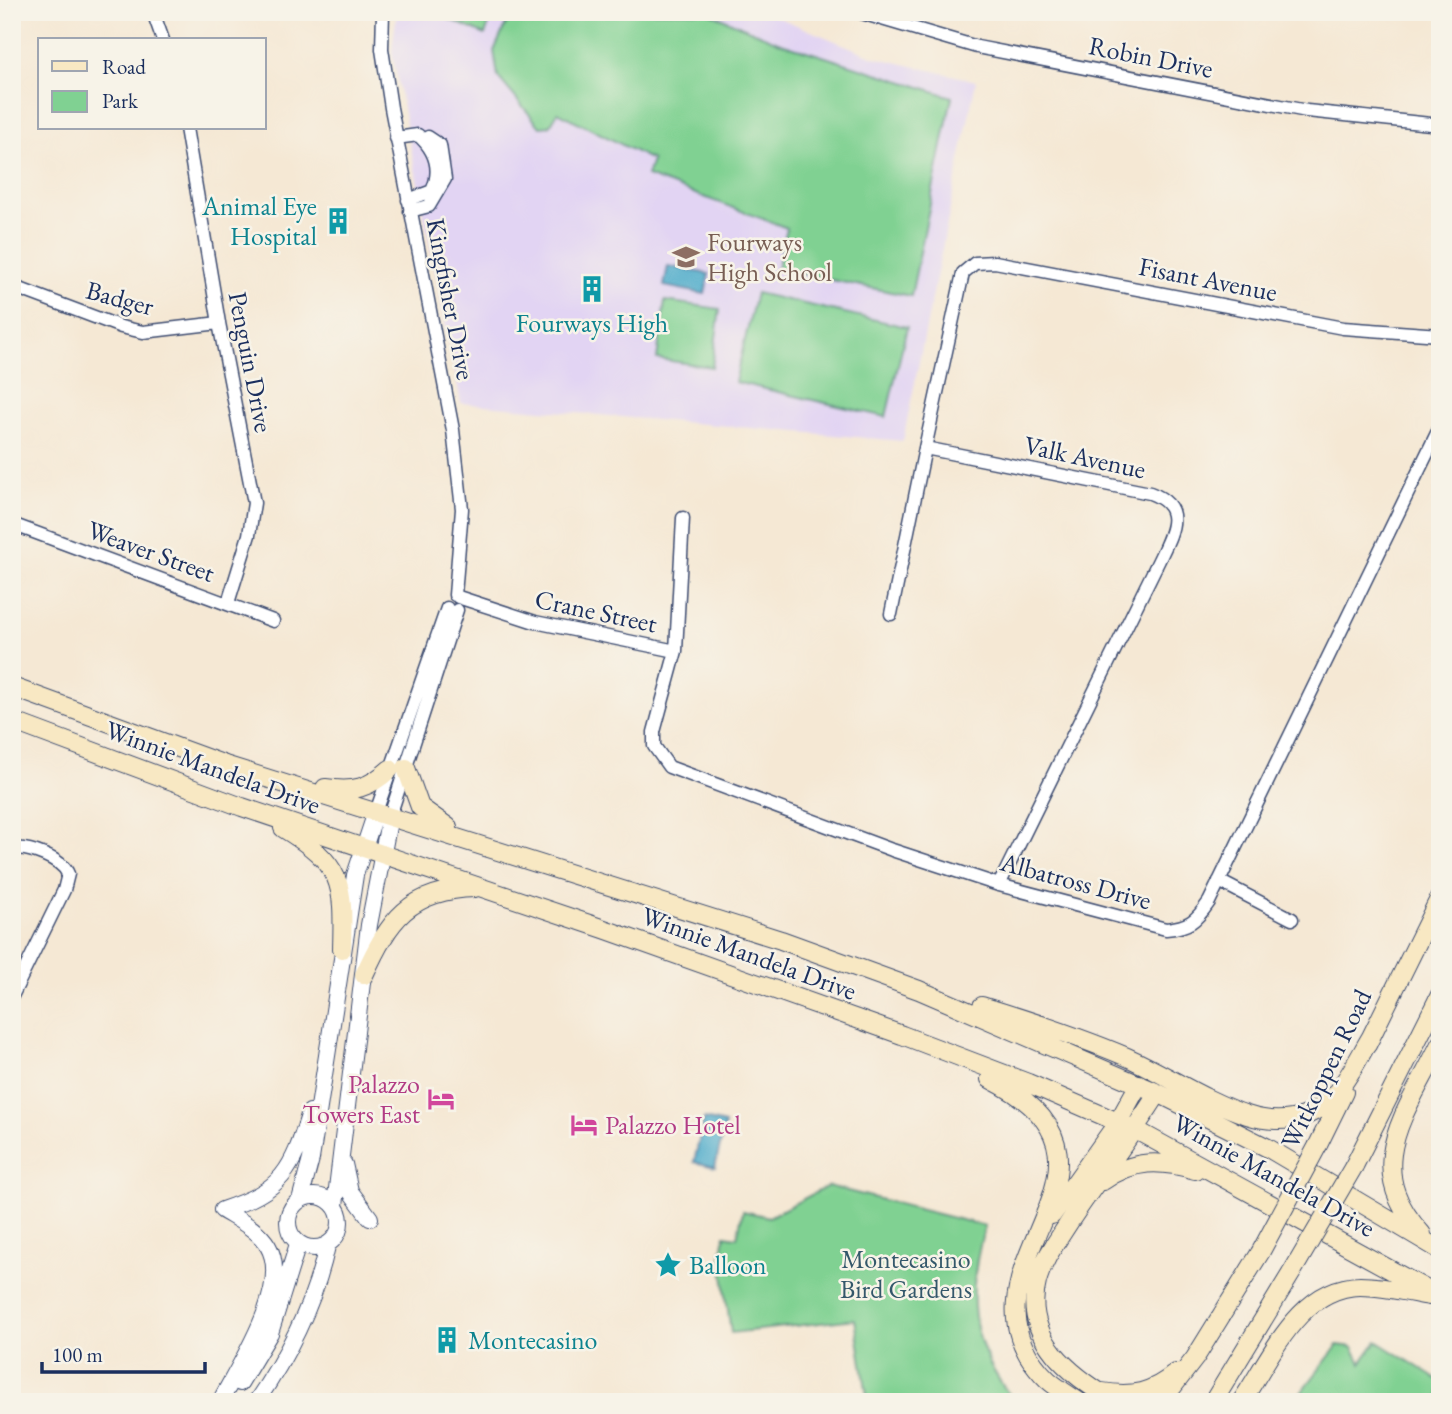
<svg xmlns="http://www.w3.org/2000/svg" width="1452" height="1414" viewBox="0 0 1452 1414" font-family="'EB Garamond',serif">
<rect width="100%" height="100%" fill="#f7f3e8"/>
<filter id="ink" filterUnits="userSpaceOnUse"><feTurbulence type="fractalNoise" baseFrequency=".0143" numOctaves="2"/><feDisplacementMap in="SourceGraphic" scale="14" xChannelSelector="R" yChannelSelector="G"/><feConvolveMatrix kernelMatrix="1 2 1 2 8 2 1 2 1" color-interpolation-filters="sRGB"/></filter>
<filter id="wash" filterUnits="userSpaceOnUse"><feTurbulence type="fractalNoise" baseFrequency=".00686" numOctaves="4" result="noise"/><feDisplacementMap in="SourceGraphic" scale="28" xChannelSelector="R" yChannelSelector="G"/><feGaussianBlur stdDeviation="1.57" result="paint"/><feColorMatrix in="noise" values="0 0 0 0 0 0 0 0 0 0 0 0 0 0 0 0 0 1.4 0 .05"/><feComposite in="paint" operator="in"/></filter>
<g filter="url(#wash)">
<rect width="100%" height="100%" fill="#f5e8d4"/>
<!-- built -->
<path fill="#e2d4f3" d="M 397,12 L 765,12 L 874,57 L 976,81 L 903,441 L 461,403 L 392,52 Z"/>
<!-- green -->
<path fill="#80d192" stroke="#4e8078" stroke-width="2" d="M 433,12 L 493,12 L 485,35 Z
M 511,12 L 708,12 L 778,42 L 952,97 L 911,296 L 777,269 L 787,228 L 647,176 L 652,160 L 558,112 L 550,126 L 540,127 L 498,77 L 494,51 Z
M 756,293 L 907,327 L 886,417 L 735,382 Z
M 665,301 L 720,309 L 712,367 L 657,359 Z
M 828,1186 L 985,1226 C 965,1295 969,1345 1015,1402 L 868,1402 L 855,1319 L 731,1333 L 721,1259 L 725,1235 L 737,1237 L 743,1211 L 769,1217 Z
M 1377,1341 L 1440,1381 L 1440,1402 L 1294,1402 L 1338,1345 L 1353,1347 L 1361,1363 Z"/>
<!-- water -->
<path fill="#4caaca" stroke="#346c94" stroke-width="2" d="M 668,266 L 709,274 L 705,294 L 664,286 Z
M 704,1119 L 725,1124 L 715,1167 L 694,1162 Z"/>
</g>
<g filter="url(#ink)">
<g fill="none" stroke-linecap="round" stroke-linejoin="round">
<defs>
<path id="minor" d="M 153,12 L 163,40
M 383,12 L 382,49 L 391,108 L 453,430 L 462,509 L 455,595
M 858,12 L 977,47 L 1307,111 L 1440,125
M 186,128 L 219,323 L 254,503 L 249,535 L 228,603
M 396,138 L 418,135 C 435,150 442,169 432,191 L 408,200
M 410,211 L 429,206 L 445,179 L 440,145 L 428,137
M 12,286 L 121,327 L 143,332 L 219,323
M 683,518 L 676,651 L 654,732 L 654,746 L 669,767 L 892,850 L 999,885 L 1166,929 C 1189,927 1196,921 1209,902 L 1440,427
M 12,524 L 273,621
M 458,597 L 535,622 L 676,651
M 891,614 L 925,448
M 376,812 L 447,608
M 390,816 L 457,610
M 12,849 C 28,846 62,859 68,874 L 64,890 L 12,996
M 1219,881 L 1292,919
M 999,885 L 1159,560 C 1171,534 1188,507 1150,493 L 925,448 L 963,273 L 975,263 L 995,262 L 1343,328 L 1440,335"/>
<path id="tertiary" d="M 344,1164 L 350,1191 L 370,1218
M288 1222a26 26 0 1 1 52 0a26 26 0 1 1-52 0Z
M 300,1200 L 311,1159 L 355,875 L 376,812
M 335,1205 L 369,925 L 390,816
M 222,1210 C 283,1190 292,1171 310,1112
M 240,1383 L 270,1333 L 298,1244
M 220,1402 C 239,1365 292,1286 268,1246 C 258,1229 238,1220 222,1210
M 256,1402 C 288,1355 315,1301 327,1246"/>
<path id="secondary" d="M 12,687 L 225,765 L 781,940 L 919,990 L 1158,1093 L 1268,1148 L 1440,1250
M 12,721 L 242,807 L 604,929 L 902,1035 L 1028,1083 L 1136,1130 L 1440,1297
M 406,768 L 420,807 L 448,827
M 325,788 C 354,792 368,789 390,769
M 283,828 C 343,865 344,882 342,949
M 364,975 C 389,920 409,890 475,888
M 982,1006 C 1031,1021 1080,1037 1127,1057 C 1167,1075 1205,1101 1247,1115 C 1265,1121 1286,1122 1304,1116 C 1338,1104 1354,1065 1371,1037
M 1367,1045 L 1440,897
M 990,1079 C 1164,1166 936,1271 1048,1380 C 1057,1388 1069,1395 1079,1402
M 1318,1145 L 1344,1092
M 1354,1166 L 1440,995
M 1103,1181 C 1133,1159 1161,1160 1195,1170
M 1052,1215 L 1118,1122 L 1139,1084
M 1422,1234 C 1359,1166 1407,1113 1440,1044
M 1102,1392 C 1132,1397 1152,1393 1176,1373
M 1115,1402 C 1072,1376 1022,1339 1037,1282 C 1043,1259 1058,1240 1070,1221 C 1099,1177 1131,1137 1158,1093
M 1161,1402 L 1195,1358 L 1260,1253
M 1213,1402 L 1292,1272
M 1241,1402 C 1271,1358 1299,1287 1360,1286 C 1383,1286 1407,1292 1429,1296"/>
</defs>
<!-- minor casing -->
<use href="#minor" stroke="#3c4b70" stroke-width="15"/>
<!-- tertiary casing -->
<use href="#tertiary" stroke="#3c4b70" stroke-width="18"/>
<!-- secondary casing -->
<use href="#secondary" stroke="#3c4b70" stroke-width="20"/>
<!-- minor -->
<use href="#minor" stroke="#fff" stroke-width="12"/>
<!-- tertiary -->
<use href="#tertiary" stroke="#fff" stroke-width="16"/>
<!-- secondary -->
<use href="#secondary" stroke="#f8e8c3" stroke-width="18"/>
<defs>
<path id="secondary-bridge" d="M 1260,1253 L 1318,1145
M 1292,1272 L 1354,1166"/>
</defs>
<!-- secondary-bridge casing -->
<use href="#secondary-bridge" stroke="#3c4b70" stroke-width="20" stroke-linecap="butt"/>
<!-- secondary-bridge -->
<use href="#secondary-bridge" stroke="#f8e8c3" stroke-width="18"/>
</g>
</g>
<!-- icons -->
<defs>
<symbol id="building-bare" viewBox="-9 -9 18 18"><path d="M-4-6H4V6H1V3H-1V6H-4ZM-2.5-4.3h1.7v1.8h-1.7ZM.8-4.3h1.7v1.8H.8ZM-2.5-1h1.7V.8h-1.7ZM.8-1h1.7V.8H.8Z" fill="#0f9aa8" stroke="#f7f3e8" stroke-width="2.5" paint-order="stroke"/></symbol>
<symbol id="school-bare" viewBox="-9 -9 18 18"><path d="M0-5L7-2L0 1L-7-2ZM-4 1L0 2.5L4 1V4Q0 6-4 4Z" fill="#8d6e63" stroke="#f7f3e8" stroke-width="2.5" paint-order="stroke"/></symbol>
<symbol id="hotel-bare" viewBox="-9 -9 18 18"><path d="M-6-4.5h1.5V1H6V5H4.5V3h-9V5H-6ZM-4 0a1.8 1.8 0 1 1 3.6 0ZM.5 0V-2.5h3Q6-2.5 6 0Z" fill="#d1479c" stroke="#f7f3e8" stroke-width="2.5" paint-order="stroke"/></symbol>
<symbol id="sight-bare" viewBox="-9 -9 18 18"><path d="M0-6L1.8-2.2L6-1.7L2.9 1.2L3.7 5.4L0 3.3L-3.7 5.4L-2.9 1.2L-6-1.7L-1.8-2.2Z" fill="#0f9aa8" stroke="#f7f3e8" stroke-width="2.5" paint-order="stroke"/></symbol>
</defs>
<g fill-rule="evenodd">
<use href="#building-bare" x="319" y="202" width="38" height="38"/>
<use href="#school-bare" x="667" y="238" width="38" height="38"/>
<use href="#building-bare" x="573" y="270" width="38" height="38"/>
<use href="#hotel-bare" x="422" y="1080" width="38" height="38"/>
<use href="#hotel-bare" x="565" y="1106" width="38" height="38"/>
<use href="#sight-bare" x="649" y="1246" width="38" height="38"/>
<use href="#building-bare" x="428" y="1321" width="38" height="38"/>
</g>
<g text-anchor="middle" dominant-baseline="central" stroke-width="5" stroke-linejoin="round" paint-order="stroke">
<!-- street labels -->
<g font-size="26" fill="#1b2f5e" stroke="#f7f3e8">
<text transform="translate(1151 57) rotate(11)">Robin Drive</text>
<text transform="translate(1208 279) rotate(11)">Fisant Avenue</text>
<text transform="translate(120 298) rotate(15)">Badger</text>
<text transform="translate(451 299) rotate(79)">Kingfisher Drive</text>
<text transform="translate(251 362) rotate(79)">Penguin Drive</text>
<text transform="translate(1085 457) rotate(12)">Valk Avenue</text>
<text transform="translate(151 551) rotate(20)">Weaver Street</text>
<text transform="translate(596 611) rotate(12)">Crane Street</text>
<text transform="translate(213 767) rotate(20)">Winnie Mandela Drive</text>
<text transform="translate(1076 881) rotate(15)">Albatross Drive</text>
<text transform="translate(749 953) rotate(20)">Winnie Mandela Drive</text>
<text transform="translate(1326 1069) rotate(-64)">Witkoppen Road</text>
<text transform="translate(1274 1175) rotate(29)">Winnie Mandela Drive</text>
</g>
<!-- culture labels -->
<g font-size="26" fill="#0d838f" stroke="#f7f3e8" text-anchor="start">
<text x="317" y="206" text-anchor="end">Animal Eye<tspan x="317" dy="30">Hospital</tspan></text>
<text x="592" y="323" text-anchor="middle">Fourways High</text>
<text x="689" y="1265">Balloon</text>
<text x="468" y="1340">Montecasino</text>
</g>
<!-- education labels -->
<g font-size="26" fill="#785e54" stroke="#f7f3e8" text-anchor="start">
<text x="707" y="242">Fourways<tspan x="707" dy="30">High School</tspan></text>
</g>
<!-- hotel labels -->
<g font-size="26" fill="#b23c85" stroke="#f7f3e8" text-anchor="end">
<text x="420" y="1084">Palazzo<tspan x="420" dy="30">Towers East</tspan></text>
<text x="605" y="1125" text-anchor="start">Palazzo Hotel</text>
</g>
<!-- park labels -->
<g font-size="26" fill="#34586b" stroke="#f7f3e8">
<text x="906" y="1259">Montecasino<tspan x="906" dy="30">Bird Gardens</tspan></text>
</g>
</g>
<!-- margin -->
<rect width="1452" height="1414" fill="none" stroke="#f7f3e8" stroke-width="42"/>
<!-- legend -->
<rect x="38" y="38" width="228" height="91" fill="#f7f3e8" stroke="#9fa5b1" stroke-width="2"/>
<rect x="52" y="61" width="35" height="10" fill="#f8e8c3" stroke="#9fa5b1" stroke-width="2"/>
<text x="102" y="74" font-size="21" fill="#1b2f5e">Road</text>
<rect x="52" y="91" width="35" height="21" fill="#80d192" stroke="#9fa5b1" stroke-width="2"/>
<text x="102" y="108" font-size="21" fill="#1b2f5e">Park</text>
<!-- scale -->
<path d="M42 1362v10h163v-10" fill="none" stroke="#1b2f5e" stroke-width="3.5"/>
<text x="52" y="1362" font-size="21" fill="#1b2f5e" stroke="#f7f3e8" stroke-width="5" paint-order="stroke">100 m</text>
</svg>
